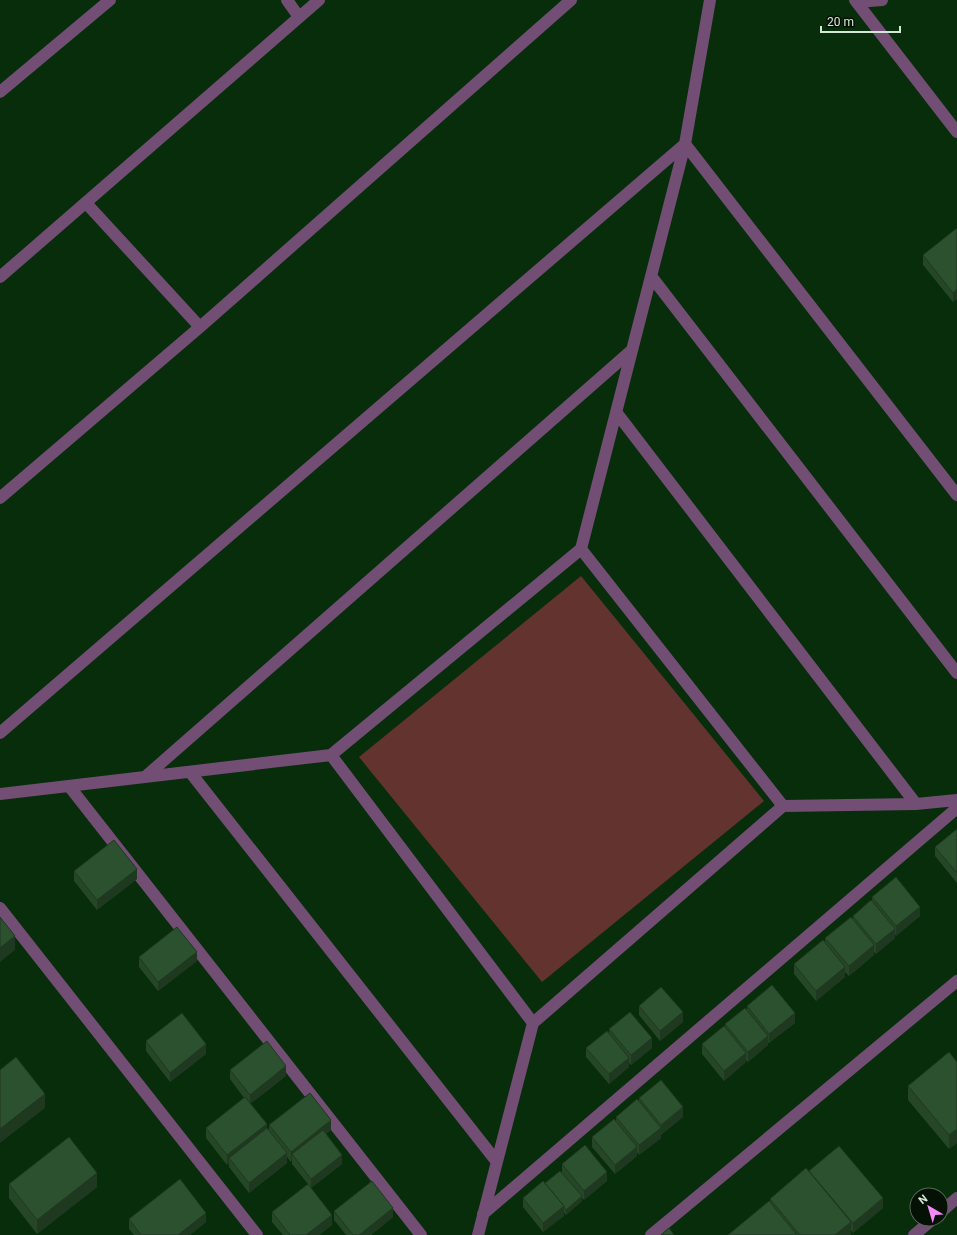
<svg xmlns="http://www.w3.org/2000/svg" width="957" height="1235" viewBox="0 0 957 1235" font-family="Roboto,sans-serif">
<rect width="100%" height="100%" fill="#072d0b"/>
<!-- green -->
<path fill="#633330" d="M 581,576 L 764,801 L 542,982 L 359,757 Z"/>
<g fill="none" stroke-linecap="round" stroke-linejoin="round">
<!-- minor -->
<path stroke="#724d74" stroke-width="12" d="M 287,0 L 299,17
M 855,0 L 957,132
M 857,2 L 882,0
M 0,92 L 110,0
M 86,203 L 200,327
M 651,276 L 957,673
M 0,277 L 319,0
M 616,412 L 916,804
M 0,498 L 200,327 L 571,0
M 581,549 L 685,144 L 710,0
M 0,733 L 685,144 L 957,495
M 190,772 L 497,1162
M 145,777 L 632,350
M 69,786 L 421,1235
M 0,794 L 331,755
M 783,806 L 916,804 L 957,800
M 0,908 L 257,1235
M 941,1212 L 957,1198
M 483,1214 L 957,808
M 478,1235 L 533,1023 L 783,806 L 581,549 L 331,755 L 533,1023
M 651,1235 L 957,981
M 914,1235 L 933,1219"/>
</g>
<!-- wall -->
<path fill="#264628" d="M 957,228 L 953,302 L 923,265 L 923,255 Z
M 957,829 L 957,883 L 935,856 L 935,847 Z
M 74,871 L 137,879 L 97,910 L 74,881 Z
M 872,897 L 920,916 L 896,936 L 895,934 L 895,938 L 876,954 L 874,952 L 874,955 L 849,976 L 845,972 L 845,977 L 816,1001 L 794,974 L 794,964 L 825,943 L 825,938 L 853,918 L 853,916 L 872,901 Z
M 139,957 L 197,961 L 158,991 L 139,967 Z
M 639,1006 L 683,1022 L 660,1041 L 639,1015 Z
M 747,1006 L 795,1023 L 769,1043 L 768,1042 L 768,1045 L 748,1062 L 746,1060 L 746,1062 L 724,1081 L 702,1054 L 702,1044 L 725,1027 L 725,1024 L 747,1009 Z
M 609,1029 L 652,1048 L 631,1065 L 629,1063 L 629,1067 L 609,1084 L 586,1057 L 586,1048 L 609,1033 Z
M 146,1041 L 206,1054 L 170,1082 L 146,1051 Z
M 957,1062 L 957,1143 L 949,1149 L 908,1100 L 908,1086 Z
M 230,1070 L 286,1076 L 250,1104 L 267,1128 L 269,1130 L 269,1125 L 331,1130 L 326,1134 L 342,1164 L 311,1188 L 292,1164 L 292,1160 L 291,1162 L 287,1157 L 287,1163 L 249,1193 L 229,1167 L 229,1163 L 227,1165 L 206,1138 L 206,1128 L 244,1098 L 230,1079 Z
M 639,1098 L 683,1117 L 661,1135 L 661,1134 L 661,1138 L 639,1155 L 637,1152 L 637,1156 L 615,1174 L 592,1147 L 592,1137 L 616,1121 L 616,1117 L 639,1102 Z
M 562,1164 L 607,1181 L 584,1200 L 582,1198 L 582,1201 L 566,1215 L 564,1212 L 564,1216 L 543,1232 L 523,1207 L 523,1198 L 562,1173 Z
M 809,1171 L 883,1208 L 853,1233 L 851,1230 L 851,1235 L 728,1235 L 770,1202 L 770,1199 Z
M 9,1184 L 97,1187 L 37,1234 L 9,1198 Z
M 334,1211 L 393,1217 L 371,1235 L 346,1235 L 334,1220 Z
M 272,1212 L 332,1225 L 319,1235 L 283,1235 L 272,1222 Z
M 129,1219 L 206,1222 L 190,1235 L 134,1235 L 129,1229 Z"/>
<!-- shaded-wall -->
<path fill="#1f3920" d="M 957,289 L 957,299 L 953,302 L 953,293 Z
M 137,869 L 137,879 L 97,910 L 97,900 Z
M 920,907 L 920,916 L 896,936 L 896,926 Z
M 895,929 L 895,938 L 876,954 L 876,944 Z
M 15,936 L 15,950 L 0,962 L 0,948 Z
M 874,945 L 874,955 L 849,976 L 849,966 Z
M 197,952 L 197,961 L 158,991 L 158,982 Z
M 845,967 L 845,977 L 816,1001 L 816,991 Z
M 683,1012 L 683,1022 L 660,1041 L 660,1031 Z
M 795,1013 L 795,1023 L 769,1043 L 769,1034 Z
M 768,1036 L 768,1045 L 748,1062 L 748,1052 Z
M 652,1038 L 652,1048 L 631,1065 L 631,1055 Z
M 206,1044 L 206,1054 L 170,1082 L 170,1073 Z
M 746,1053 L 746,1062 L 724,1081 L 724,1071 Z
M 629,1058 L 629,1067 L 609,1084 L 609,1074 Z
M 286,1066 L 286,1076 L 250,1104 L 250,1095 Z
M 45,1094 L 45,1108 L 0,1143 L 0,1129 Z
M 683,1107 L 683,1117 L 661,1135 L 661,1125 Z
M 331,1120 L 331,1130 L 295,1158 L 292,1154 L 292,1160 L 291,1162 L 291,1152 Z
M 267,1124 L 267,1134 L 229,1158 L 229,1163 L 227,1165 L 227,1155 Z
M 661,1128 L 661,1138 L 639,1155 L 639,1145 Z
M 957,1129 L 957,1143 L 949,1149 L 949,1135 Z
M 637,1147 L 637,1156 L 615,1174 L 615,1165 Z
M 287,1153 L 287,1163 L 249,1193 L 249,1183 Z
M 342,1155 L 342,1164 L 311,1188 L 311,1179 Z
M 607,1172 L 607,1181 L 584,1200 L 584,1191 Z
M 97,1173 L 97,1187 L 37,1234 L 37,1220 Z
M 582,1196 L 582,1201 L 566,1215 L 566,1210 Z
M 883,1198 L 883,1208 L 853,1233 L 853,1223 Z
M 564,1206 L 564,1216 L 543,1232 L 543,1223 Z
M 393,1208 L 393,1217 L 371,1235 L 359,1235 Z
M 206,1213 L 206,1222 L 190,1235 L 178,1235 Z
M 332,1215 L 332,1225 L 319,1235 L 306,1235 Z
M 851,1222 L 851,1235 L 835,1235 Z"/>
<!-- building -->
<path fill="#2c512e" stroke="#1f3920" d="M 957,228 L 957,289 L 953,293 L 923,255 Z
M 957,829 L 957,873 L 935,847 Z
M 114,840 L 137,869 L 97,900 L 74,871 Z
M 896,877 L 920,907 L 896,926 L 872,897 Z
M 871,900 L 895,929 L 876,944 L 853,916 Z
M 0,917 L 15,936 L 0,948 Z
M 851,917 L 874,945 L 849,966 L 825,938 Z
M 177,927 L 197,952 L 158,982 L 139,957 Z
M 823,940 L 845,967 L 816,991 L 794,964 Z
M 772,985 L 795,1013 L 769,1034 L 747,1006 Z
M 661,987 L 683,1012 L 660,1031 L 639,1006 Z
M 745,1008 L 768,1036 L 748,1052 L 725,1024 Z
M 630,1012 L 652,1038 L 631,1055 L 609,1029 Z
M 182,1013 L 206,1044 L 170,1073 L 146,1041 Z
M 724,1026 L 746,1053 L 724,1071 L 702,1044 Z
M 607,1031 L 629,1058 L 609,1074 L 586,1048 Z
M 267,1041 L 286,1066 L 250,1095 L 230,1070 Z
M 949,1052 L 957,1062 L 957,1129 L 949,1135 L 908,1086 Z
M 16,1057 L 45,1094 L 0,1129 L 0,1070 Z
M 661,1080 L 683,1107 L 661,1125 L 639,1098 Z
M 310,1093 L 331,1120 L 291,1152 L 269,1125 Z
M 245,1097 L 267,1124 L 227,1155 L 206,1128 Z
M 637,1099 L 661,1128 L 639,1145 L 616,1117 Z
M 614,1119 L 637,1147 L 615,1165 L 592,1137 Z
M 267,1128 L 287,1153 L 249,1183 L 229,1158 Z
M 323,1130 L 342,1155 L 311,1179 L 292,1154 Z
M 69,1137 L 97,1173 L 37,1220 L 9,1184 Z
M 585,1145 L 607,1172 L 584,1191 L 562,1164 Z
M 839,1146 L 883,1198 L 853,1223 L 809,1171 Z
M 806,1168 L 851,1222 L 835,1235 L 800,1235 L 770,1199 Z
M 560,1171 L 582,1196 L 566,1210 L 564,1207 L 564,1206 L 545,1183 Z
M 180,1179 L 206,1213 L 178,1235 L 141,1235 L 129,1219 Z
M 372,1181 L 393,1208 L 359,1235 L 353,1235 L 334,1211 Z
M 543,1181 L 564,1206 L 543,1223 L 523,1198 Z
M 308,1184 L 332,1215 L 306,1235 L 290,1235 L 272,1212 Z
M 769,1201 L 797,1235 L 728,1235 Z
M 669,1228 L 674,1235 L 661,1235 Z"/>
<!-- north arrow -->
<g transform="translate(929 1207) rotate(322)"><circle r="19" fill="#041104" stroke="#576757"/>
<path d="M0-3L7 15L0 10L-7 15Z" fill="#f08bf6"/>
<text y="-6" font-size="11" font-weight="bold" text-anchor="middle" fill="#d3e8d3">N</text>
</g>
<!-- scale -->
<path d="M821 26v6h79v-6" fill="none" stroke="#d3e8d3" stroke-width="2"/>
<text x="827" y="26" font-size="12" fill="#d3e8d3" stroke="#041104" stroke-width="3" paint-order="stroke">20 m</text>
</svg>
